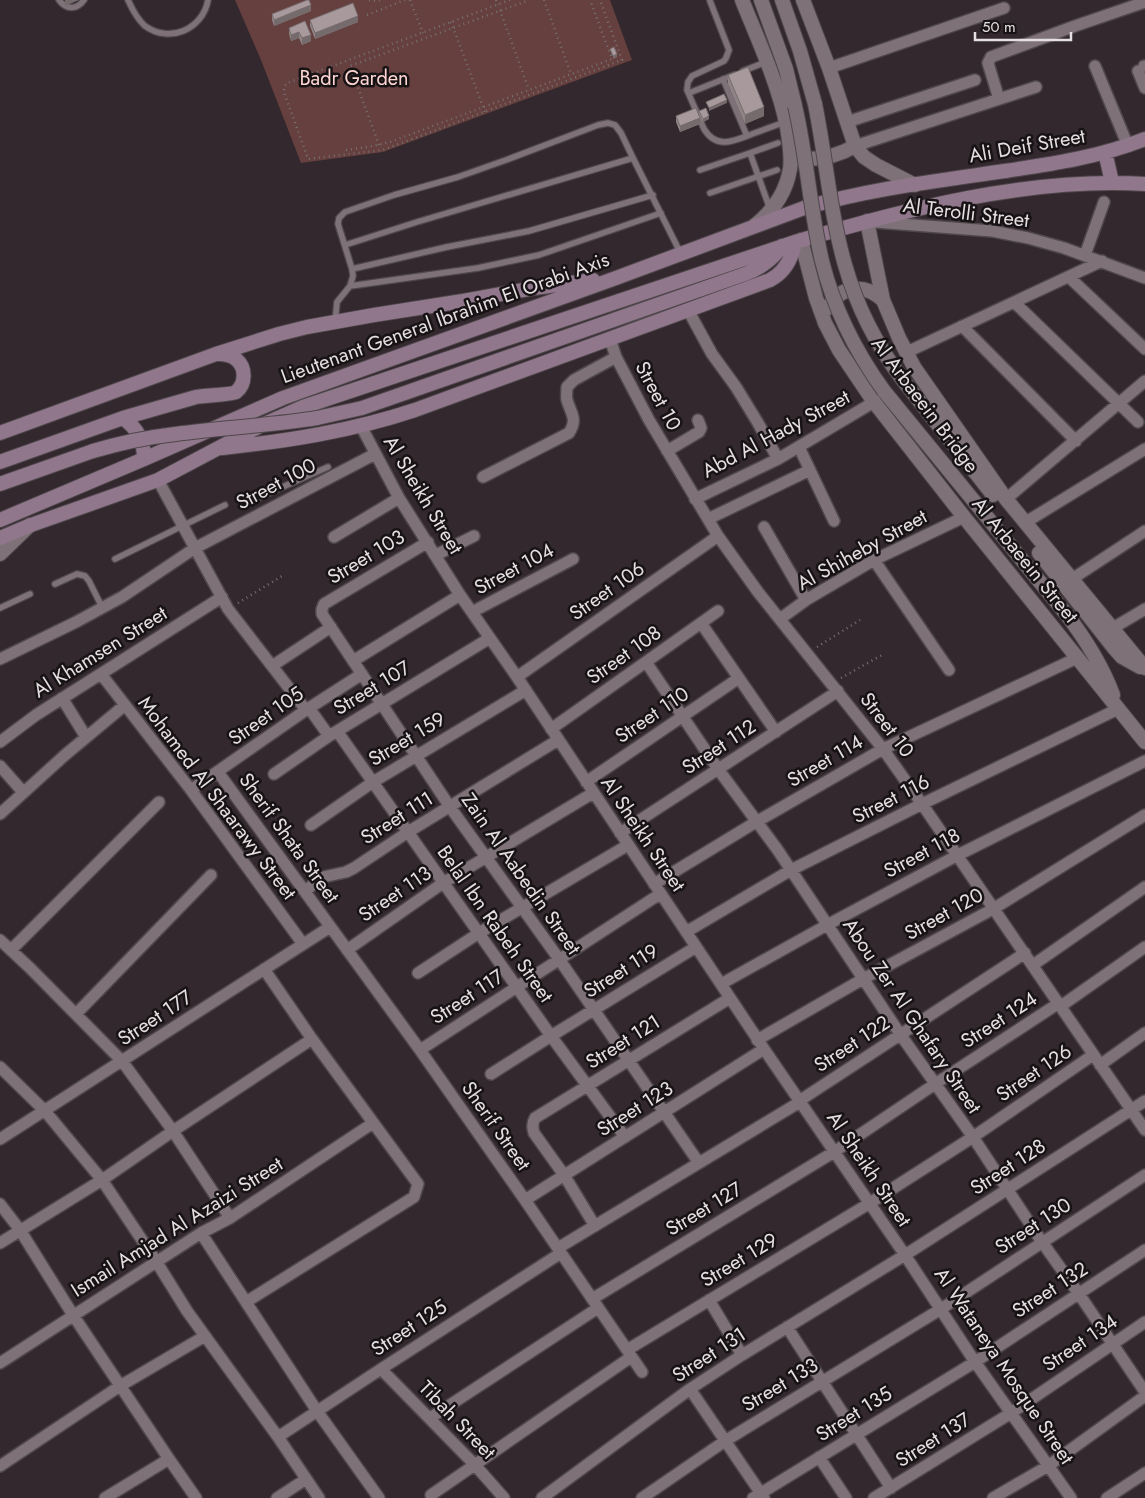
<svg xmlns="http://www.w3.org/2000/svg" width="1145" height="1498" viewBox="0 0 1145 1498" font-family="Jost,sans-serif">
<rect width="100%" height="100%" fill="#32282e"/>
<!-- green -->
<path fill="#65403e" d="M 235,0 L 610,0 L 632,60 L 383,152 L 301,163 L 261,60 Z"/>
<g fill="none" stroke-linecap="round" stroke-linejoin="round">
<defs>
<path id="service" d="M 59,0 C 66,10 77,10 84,0
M 128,0 C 132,9 137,19 145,26 C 170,44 203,29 208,0
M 710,1 L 729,50 L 726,58 L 724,61 L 692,76 L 688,82 L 687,90 L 704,129 C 717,150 734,141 752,134 C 763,130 774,126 785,122
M 743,71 L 766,62
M 723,79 L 747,136
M 689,93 L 734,75
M 750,153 L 778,143
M 700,170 L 750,153 L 770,209
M 710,193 L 777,170
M 345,245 L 417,222 L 633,158
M 352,269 L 447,247 L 529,231 L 653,195
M 350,286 L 478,268 L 539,255 L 661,213
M 335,322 L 337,302 L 350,286 L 353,276 L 352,269 L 338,224 L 339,218 L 345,212 L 394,195 L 458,177 L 506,160 L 598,125 L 608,123 L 615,125 L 621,133 L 633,158 L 681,254
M 260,497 L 328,467
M 115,559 L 225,505
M 55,584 L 77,574 L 85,576 L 89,581 L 102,607
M 0,608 L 30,594"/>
<path id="minor" d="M 1095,66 L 1128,146
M 1144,66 L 1145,66
M 829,68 L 1004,8
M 1138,71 L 1145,88
M 999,99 L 988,63 L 991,57 L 1075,26 L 1145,2
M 847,122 L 975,80
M 855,146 L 1036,87
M 874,222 L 992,231 L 1028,238 L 1064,248 L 1145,278
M 1085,255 L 1104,202
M 1069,277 L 1145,349
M 1014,302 L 1138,422
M 688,310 L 712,354 L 736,387 L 758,423 L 778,459
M 962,326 L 1076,441
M 610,339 L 616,357 L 649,420 L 718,536 L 758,592 L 883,749 L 922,804 L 1145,1130
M 907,352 L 1102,261
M 361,426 L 399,498 L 460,595 L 517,677 L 764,1049 L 905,1255 L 975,1362 L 1071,1498
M 799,447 L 834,521
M 667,451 L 699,432 L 701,428 L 698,420
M 483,477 L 569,433 C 578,419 571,414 567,400 C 566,396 567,391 567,387 L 574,380 L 616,357
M 158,480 L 228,609 L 306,710
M 695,499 L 778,459 L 874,402
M 1006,499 L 1145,381
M 708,519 L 810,470
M 1026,522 L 1145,449
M 764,527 L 806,600
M 334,537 L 399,498
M 428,542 L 324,604 L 322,609 L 322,614 L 450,807 L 559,959 L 699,1163
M 436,555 L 474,536
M 874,560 L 949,670
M 1072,579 L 1145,531
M 472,612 L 573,559
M 780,619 L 806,600 L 874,560 L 964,517
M 701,623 L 776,732
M 1113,628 L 1145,609
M 0,659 L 76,622 L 122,597 L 195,548 L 375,454
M 353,661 L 460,595
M 646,662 L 718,769 L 777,849 L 900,1034 L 973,1137 L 1042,1242 L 1079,1294 L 1145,1392
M 272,666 L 331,627
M 101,674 L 191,790 L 303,944
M 517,677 L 718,536
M 62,698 L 86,737
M 309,708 L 329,736
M 551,729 L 718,611
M 337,731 L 551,1036 L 625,1137
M 0,742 L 36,715 L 222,597
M 0,766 L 23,792
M 218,772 L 420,1050 L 525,1200 L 642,1372
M 274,774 L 329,736 L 490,638
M 586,782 L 739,678
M 191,790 L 306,710 L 362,674
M 0,814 L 65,755 L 125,705
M 311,825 L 373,782 L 526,690
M 620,833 L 838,691
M 654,884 L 756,822 L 883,749 L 1077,658
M 305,891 L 323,877 L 346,872 L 354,868 L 408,832 L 558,740
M 686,932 L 791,870 L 922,804 L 1118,709
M 0,940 L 30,968 L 122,1061 L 173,1131 L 230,1218
M 11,950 L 159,802
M 347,950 L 443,883 L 593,793
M 1033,965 L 1145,887
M 418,973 L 479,933 L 628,845
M 721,984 L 827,925 L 958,855 L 1145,761
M 1061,1006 L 1145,947
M 76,1014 L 211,875
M 757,1040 L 863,979 L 993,909 L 1145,815
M 420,1050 L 660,894
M 1100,1065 L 1145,1033
M 0,1067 L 45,1111 L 102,1180 L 156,1261 L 187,1311 L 278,1437 L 319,1498
M 491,1074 L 551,1036 L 696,947
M 799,1101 L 1025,953
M 0,1139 L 330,927
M 525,1200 L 764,1049
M 0,1204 L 20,1230 L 73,1315 L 169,1459 L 105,1498
M 595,1226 L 564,1175 L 534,1133 C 532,1127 532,1123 535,1118 L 730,998
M 201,1233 L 317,1411 L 379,1498
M 0,1243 L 102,1180 L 173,1131 L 312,1039
M 558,1248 L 800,1102
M 592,1299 L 834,1152 L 935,1084 L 1059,1003
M 709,1300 L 742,1355
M 246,1302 L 414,1197 L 418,1184 L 312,1039 L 264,969
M 787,1327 L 891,1488
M 627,1350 L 870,1203 L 973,1137 L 1093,1055
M 0,1363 L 201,1233 L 230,1218 L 373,1123
M 381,1369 L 475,1465 L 504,1498
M 690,1389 L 764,1498
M 430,1418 L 598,1308
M 278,1437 L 381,1369 L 561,1253
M 819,1457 L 846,1498
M 169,1459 L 196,1498
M 0,1466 L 120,1386 L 205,1336
M 431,1495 L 631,1357
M 277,1498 L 306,1479
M 542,1498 L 690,1389 L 742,1355 L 905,1255 L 1145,1101
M 642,1498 L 725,1441 L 941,1309 L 1145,1175
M 753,1498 L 975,1362 L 1145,1250
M 874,1498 L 1011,1413 L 1145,1322
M 993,1498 L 1048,1466 L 1145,1396
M 1107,1498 L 1145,1473"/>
<path id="tertiary" d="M 742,0 C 759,42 778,83 787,127 C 789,141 792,155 790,169 C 786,193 772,212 754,226
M 761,0 L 786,69 L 795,106
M 782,0 L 800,51 L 815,104
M 803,0 L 829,68 L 855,146 L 864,157 L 876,165 L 915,185
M 795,158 C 816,161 836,157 855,146
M 867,221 L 883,300 L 899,338 L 914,367 L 1006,499 L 1145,668
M 801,240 L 816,298 L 825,323 L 839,350 L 874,402 L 964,517 L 1145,742
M 828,308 C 841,285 864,283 883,300
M 903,380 L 993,495
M 884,391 L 1067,615 C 1086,640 1102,665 1113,695
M 1039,553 L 1114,648 L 1122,657 L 1140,667
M 0,554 L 30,525"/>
<path id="secondary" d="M 1105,152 L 1112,182
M 123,418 C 138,429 144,441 144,459
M 317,418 L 362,408 L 745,274 C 761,268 772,260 782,246
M 0,433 L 216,354 L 279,334 L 307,327 L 374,315 L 463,301 L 534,288 L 593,280
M 222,448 C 288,441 352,431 415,410 L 770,280 C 785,272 792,259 795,242
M 0,462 L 123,418 L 196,397 C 205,395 231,395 236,392 C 246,384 246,368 237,360 C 232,355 225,354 218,354
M 0,484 L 93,451
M 0,520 L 144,459 L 283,398 L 616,278 L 804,208 C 869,189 937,181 1005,171 C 1052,164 1100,157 1145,139
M 0,538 L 31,525 L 158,480 L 260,426 L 303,407 L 795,242 C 906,209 1029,177 1145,184"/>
</defs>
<!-- service casing -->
<use href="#service" stroke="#4f474b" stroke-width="8"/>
<!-- minor casing -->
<use href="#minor" stroke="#4f474b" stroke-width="14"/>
<!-- tertiary casing -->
<use href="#tertiary" stroke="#4f474b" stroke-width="16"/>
<!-- secondary casing -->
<use href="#secondary" stroke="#4f474b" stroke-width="16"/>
<!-- path -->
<path stroke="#787074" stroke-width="2.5" stroke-dasharray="1 4" stroke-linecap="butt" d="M 369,0 L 373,1 L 380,0
M 410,0 L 423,33
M 496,0 L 498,5
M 510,0 L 287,83 L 284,87 L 284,92 L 308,159 L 383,150 L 622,60 L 600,0
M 544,0 L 571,74
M 500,10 L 529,90
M 367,15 L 405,0
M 451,22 L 485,112
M 379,145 L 350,66 L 529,0
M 346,150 L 368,147 L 390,142 L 612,59 L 590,0
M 238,603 L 282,576
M 817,647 L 860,620
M 841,678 L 882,655"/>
<!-- service -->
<use href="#service" stroke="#7e7278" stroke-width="5.5"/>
<!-- minor -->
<use href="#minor" stroke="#7e7278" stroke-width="11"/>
<!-- tertiary -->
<use href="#tertiary" stroke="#7e7278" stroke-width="14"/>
<!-- secondary -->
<use href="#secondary" stroke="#90778c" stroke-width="14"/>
<defs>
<path id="tertiary-bridge" d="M 815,104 C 826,158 830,213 845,265 C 857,307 877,346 903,380
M 795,106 C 807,157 810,210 822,261 C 834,309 855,351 884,391"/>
<path id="secondary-bridge" d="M 93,451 C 117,444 142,438 168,435 C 217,428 268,426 317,418"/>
</defs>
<!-- tertiary-bridge casing -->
<use href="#tertiary-bridge" stroke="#4f474b" stroke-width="16" stroke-linecap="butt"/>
<!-- secondary-bridge casing -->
<use href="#secondary-bridge" stroke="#4f474b" stroke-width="16" stroke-linecap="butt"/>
<!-- tertiary-bridge -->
<use href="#tertiary-bridge" stroke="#7e7278" stroke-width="14"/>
<!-- secondary-bridge -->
<use href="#secondary-bridge" stroke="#90778c" stroke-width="14"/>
</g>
<!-- wall -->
<path fill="#908486" d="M 311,11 L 274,26 L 272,20 L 272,14 Z
M 310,20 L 358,22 L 315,39 L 310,26 Z
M 305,21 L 311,41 L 302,45 L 299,38 L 291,41 L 289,34 L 289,28 Z
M 728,75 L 764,116 L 745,124 L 728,84 Z
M 699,111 L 709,119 L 703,122 L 699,115 Z
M 676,116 L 700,124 L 680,132 L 676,122 Z"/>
<!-- shaded-wall -->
<path fill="#756b6d" d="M 65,0 L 79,0 L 65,6 Z
M 311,5 L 311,11 L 274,26 L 274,20 Z
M 358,16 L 358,22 L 315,39 L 315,33 Z
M 299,32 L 299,38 L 291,41 L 291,35 Z
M 311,35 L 311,41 L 302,45 L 302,38 Z
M 617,54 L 617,57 L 613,59 L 613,56 Z
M 727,100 L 727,103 L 709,111 L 709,108 Z
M 764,107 L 764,116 L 745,124 L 745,115 Z
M 709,116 L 709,119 L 703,122 L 703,119 Z
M 700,118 L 700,124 L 680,132 L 680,126 Z"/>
<!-- building -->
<path fill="#a7999c" stroke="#756b6d" d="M 307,0 L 309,0 L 311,5 L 274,20 L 272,14 Z
M 353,3 L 358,16 L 315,33 L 310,20 Z
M 305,21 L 311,35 L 302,38 L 299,32 L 291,35 L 289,28 Z
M 614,47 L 617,54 L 613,56 L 610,49 Z
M 748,67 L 764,107 L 745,115 L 728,75 Z
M 724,94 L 727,100 L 709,108 L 706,102 Z
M 696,108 L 700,118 L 680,126 L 676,116 Z
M 706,108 L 709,116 L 703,119 L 699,111 Z"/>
<g text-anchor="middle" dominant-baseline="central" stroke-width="5" stroke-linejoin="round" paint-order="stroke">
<!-- park labels -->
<g font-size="20" fill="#fdd5d2" stroke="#171315">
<text x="354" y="78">Badr Garden</text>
</g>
<!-- street labels -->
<g font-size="20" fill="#e6dfe2" stroke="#171315">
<text transform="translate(1027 146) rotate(-10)">Ali Deif Street</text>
<text transform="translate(966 213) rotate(7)">Al Terolli Street</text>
<text transform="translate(445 318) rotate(-20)">Lieutenant General Ibrahim El Orabi Axis</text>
<text transform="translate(658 396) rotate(62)">Street 10</text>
<text transform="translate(925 405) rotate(53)">Al Arbaeein Bridge</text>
<text transform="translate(776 434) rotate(-28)">Abd Al Hady Street</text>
<text transform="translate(276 484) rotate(-28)">Street 100</text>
<text transform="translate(423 495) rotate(59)">Al Sheikh Street</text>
<text transform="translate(862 550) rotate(-29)">Al Shiheby Street</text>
<text transform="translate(366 557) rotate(-31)">Street 103</text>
<text transform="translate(1025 560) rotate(51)">Al Arbaeein Street</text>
<text transform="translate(514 569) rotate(-28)">Street 104</text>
<text transform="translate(607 591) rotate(-35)">Street 106</text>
<text transform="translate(100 652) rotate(-32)">Al Khamsen Street</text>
<text transform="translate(624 655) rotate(-35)">Street 108</text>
<text transform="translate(372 688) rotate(-31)">Street 107</text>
<text transform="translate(652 715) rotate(-34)">Street 110</text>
<text transform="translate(266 716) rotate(-35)">Street 105</text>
<text transform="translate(887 725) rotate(53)">Street 10</text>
<text transform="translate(407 739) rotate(-31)">Street 159</text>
<text transform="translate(719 747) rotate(-33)">Street 112</text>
<text transform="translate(825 761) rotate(-30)">Street 114</text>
<text transform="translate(217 798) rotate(53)">Mohamed Al Shaarawy Street</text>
<text transform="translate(891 799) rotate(-27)">Street 116</text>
<text transform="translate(397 818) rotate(-32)">Street 111</text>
<text transform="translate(643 834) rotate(56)">Al Sheikh Street</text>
<text transform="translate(289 838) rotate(54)">Sherif Shata Street</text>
<text transform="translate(922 853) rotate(-28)">Street 118</text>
<text transform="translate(521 874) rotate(55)">Zain Al Aabedin Street</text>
<text transform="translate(395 894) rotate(-34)">Street 113</text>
<text transform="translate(944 914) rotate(-29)">Street 120</text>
<text transform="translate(495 924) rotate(55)">Belal Ibn Rabeh Street</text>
<text transform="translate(621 971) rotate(-32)">Street 119</text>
<text transform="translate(467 997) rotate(-33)">Street 117</text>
<text transform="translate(912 1016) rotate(56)">Abou Zer Al Ghafary Street</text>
<text transform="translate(155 1018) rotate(-33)">Street 177</text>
<text transform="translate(999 1020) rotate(-33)">Street 124</text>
<text transform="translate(623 1042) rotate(-32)">Street 121</text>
<text transform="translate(852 1044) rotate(-33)">Street 122</text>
<text transform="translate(1034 1073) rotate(-34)">Street 126</text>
<text transform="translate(635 1109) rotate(-32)">Street 123</text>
<text transform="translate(496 1126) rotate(55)">Sherif Street</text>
<text transform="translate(1008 1167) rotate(-33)">Street 128</text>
<text transform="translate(869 1169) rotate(56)">Al Sheikh Street</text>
<text transform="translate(704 1209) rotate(-31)">Street 127</text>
<text transform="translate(1033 1226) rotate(-33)">Street 130</text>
<text transform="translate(177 1227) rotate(-32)">Ismail Amjad Al Azaizi Street</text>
<text transform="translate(739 1260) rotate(-31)">Street 129</text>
<text transform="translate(1050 1290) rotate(-33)">Street 132</text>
<text transform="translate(409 1328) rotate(-33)">Street 125</text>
<text transform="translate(1080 1343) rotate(-34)">Street 134</text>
<text transform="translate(709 1355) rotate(-33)">Street 131</text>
<text transform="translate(1004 1366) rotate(56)">Al Wataneya Mosque Street</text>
<text transform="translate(780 1385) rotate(-31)">Street 133</text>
<text transform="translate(854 1414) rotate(-32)">Street 135</text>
<text transform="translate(457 1420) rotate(46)">Tibah Street</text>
<text transform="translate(933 1440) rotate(-32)">Street 137</text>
</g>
</g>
<!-- scale -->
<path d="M975 32v8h96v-8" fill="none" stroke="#e6dfe2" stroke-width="2.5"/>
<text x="982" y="32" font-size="15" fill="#e6dfe2" stroke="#171315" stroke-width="4" paint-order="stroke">50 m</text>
</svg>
